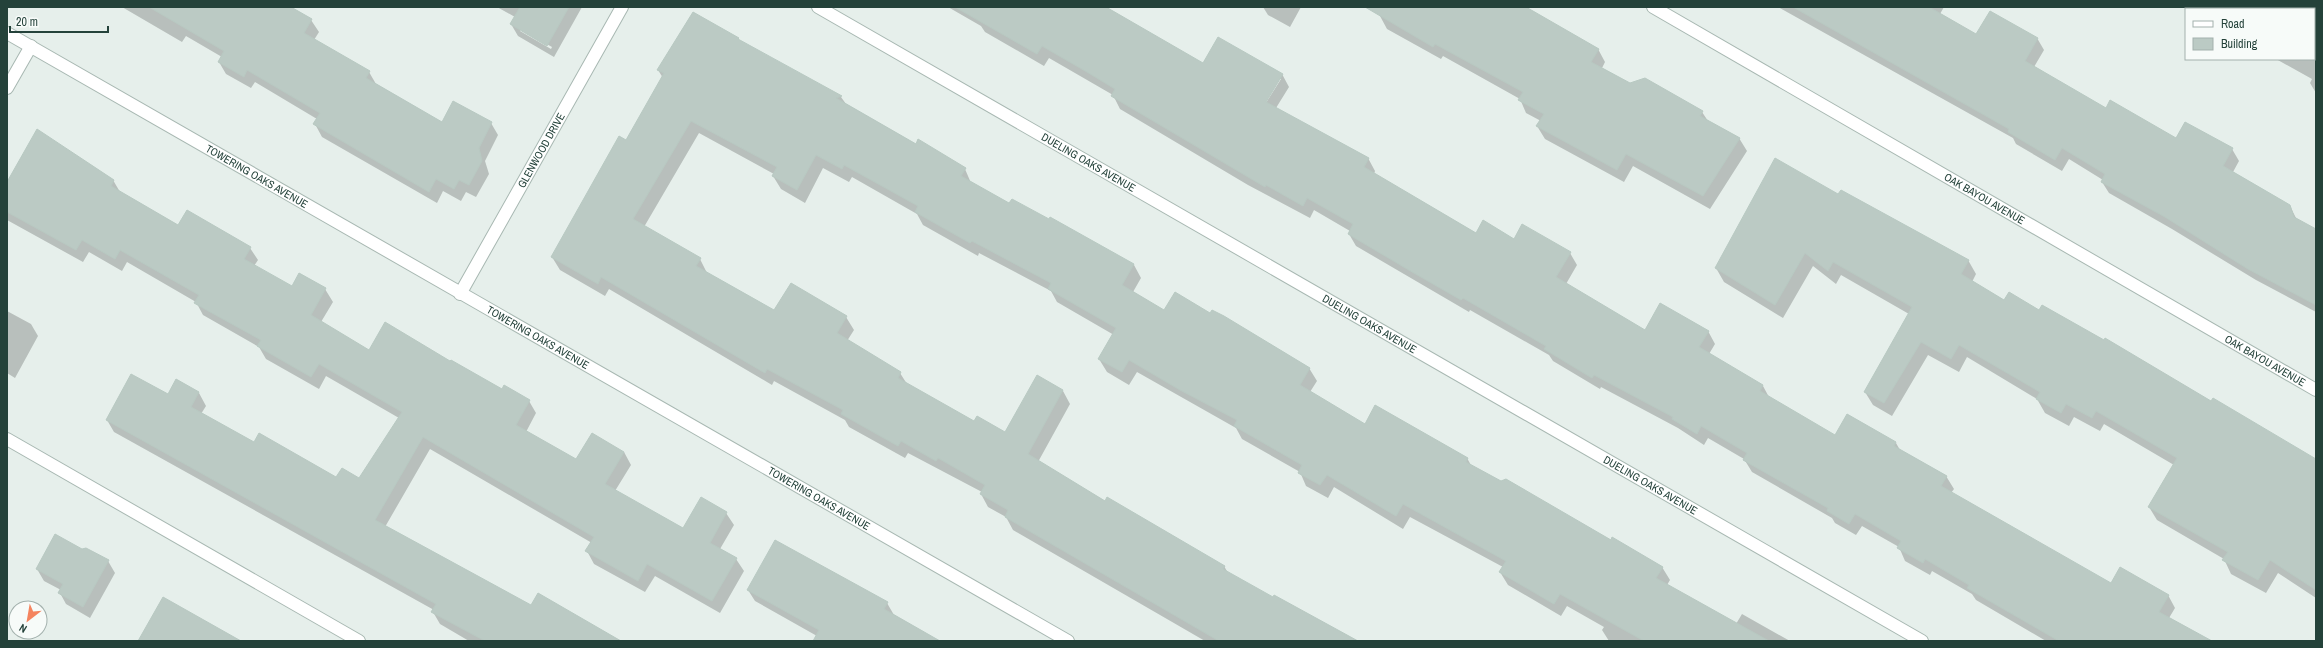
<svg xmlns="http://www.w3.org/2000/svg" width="2323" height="648" viewBox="0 0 2323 648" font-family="'Archivo Narrow',sans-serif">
<rect width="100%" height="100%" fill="#e6efeb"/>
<!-- shadow -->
<path fill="#0003" fill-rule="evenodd" d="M 122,7 L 289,7 L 311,20 L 319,32 L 314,40 L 369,72 L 376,84 L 442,123 L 491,123 L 498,135 L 485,161 L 489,174 L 476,197 L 466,192 L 461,201 L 443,191 L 437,203 L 322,137 L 315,124 L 317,119 L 255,82 L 251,88 L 226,74 L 219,62 L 222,57 L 186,36 L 182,42 Z
M 497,7 L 582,7 L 554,57 L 518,36 L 511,24 L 515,17 ZM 520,29 L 552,47 L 551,49 L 520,31 Z
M 948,7 L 1103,7 L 1203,64 L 1282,74 L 1289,87 L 1276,108 L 1368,158 L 1375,171 L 1374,174 L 1477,234 L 1570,253 L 1577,265 L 1566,284 L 1645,332 L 1708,331 L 1715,344 L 1709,354 L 1763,386 L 1770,399 L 1835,437 L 1848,415 L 1896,443 L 1900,450 L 1946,476 L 1954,489 L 1951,493 L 2111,585 L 2168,595 L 2175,608 L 2169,618 L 2210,641 L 2046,641 L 1976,600 L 1972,594 L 1932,571 L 1930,575 L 1905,561 L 1899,547 L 1862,526 L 1856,535 L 1835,523 L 1832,518 L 1752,472 L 1744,459 L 1708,438 L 1704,445 L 1678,428 L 1601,387 L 1600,389 L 1553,361 L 1549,355 L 1470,310 L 1469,312 L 1356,246 L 1349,234 L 1350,231 L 1314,210 L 1310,218 L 1248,185 L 1120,109 L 1113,95 L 1049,58 L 1044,66 L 985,32 L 981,26 ZM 1278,79 L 1281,79 L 1264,106 L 1263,105 Z
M 1263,7 L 1301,7 L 1290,27 L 1268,15 Z
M 1377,7 L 1523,7 L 1598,49 L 1605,62 L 1602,68 L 1630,84 L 1702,112 L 1708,121 L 1739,138 L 1747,151 L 1710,209 L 1633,166 L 1624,182 L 1545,139 L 1537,126 L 1541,121 L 1526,113 L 1520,99 L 1443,56 L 1441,59 L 1387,29 L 1380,16 L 1383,10 Z
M 1778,7 L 1944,7 L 1940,14 L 1977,36 L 2037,38 L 2044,50 L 2034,67 L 2106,109 L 2176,139 L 2185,123 L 2232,149 L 2239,161 L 2233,172 L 2290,206 L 2297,220 L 2316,230 L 2316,312 L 2256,280 L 2172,229 L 2109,193 L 2102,182 L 2103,180 L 2069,159 L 2062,171 L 2016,144 L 2013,138 Z
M 2183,7 L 2316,7 L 2316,93 L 2310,83 L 2312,79 L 2276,59 L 2314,59 L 2314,9 L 2187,9 Z
M 738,39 L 740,41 L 841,97 L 846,104 L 917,145 L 965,169 L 971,183 L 1010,205 L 1134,265 L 1141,278 L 1133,292 L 1164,311 L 1211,314 L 1309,368 L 1317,381 L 1310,392 L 1365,426 L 1467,458 L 1472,467 L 1662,567 L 1670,580 L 1667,585 L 1736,624 L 1742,614 L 1790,641 L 1609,641 L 1602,630 L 1604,627 L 1567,606 L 1561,616 L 1508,585 L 1500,572 L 1503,567 L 1410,517 L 1403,529 L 1334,487 L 1328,498 L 1306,486 L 1300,472 L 1242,439 L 1236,428 L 1137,372 L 1129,385 L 1107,372 L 1099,359 L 1114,335 L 1057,302 L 1051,291 L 979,253 L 978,256 L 923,225 L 917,214 L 852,177 L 849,182 L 823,168 L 805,203 L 781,189 L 773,176 L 774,174 L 699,133 L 644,227 L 700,259 L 707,273 L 775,312 L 846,317 L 854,330 L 847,341 L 900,373 L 907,384 L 974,423 L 1006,434 L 1037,377 L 1063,391 L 1070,404 L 1038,462 L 1106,502 L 1224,566 L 1228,573 L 1273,598 L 1356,641 L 1205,641 L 1013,530 L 1006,517 L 988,507 L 981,494 L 982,492 L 908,453 L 905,458 L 849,427 L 845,420 L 774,381 L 772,385 L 609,289 L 605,296 L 560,270 L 552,257 L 627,142 L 663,78 L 658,70 Z
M 113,180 L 120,192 L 179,226 L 250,248 L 258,260 L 254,266 L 292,288 L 300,274 L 325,289 L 333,302 L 321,322 L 369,351 L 450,363 L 502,390 L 529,401 L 536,413 L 526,432 L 577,461 L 624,452 L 631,465 L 615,491 L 684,529 L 726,513 L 734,525 L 720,549 L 736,559 L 744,571 L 720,613 L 655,576 L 645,592 L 594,564 L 587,551 L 592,543 L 430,449 L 385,527 L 531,606 L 612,641 L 469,641 L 440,624 L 433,612 L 434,610 L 114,432 L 107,420 L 169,395 L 177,380 L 199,393 L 206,406 L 201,414 L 254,443 L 337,479 L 360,479 L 399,418 L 326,376 L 319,389 L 266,359 L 259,347 L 203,315 L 196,302 L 127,262 L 122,271 L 89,252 L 83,262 L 7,220 L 7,184 Z
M 1838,195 L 1968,260 L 1976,274 L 1972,282 L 2005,301 L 2039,311 L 2316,460 L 2316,598 L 2278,573 L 2266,593 L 2231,574 L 2224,559 L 2157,520 L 2149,507 L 2174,465 L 2104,424 L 2100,431 L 2074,417 L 2069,426 L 2045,413 L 2037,399 L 1967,357 L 1959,372 L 1928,355 L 1892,416 L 1873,405 L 1865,392 L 1909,314 L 1841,275 L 1836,284 L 1813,266 L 1783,318 L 1724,282 L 1716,268 Z
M 7,311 L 31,324 L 38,336 L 15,378 L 7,373 Z
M 82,550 L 108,561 L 115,573 L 90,618 L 66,604 L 60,593 L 61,590 L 44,581 L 37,569 Z
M 748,590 L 887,603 L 894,615 L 938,641 L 814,641 L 817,636 L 755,601 Z"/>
<!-- building -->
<path fill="#bbcac4" stroke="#b8c9c2" d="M 149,7 L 291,7 L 312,19 L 304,33 L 370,71 L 366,78 L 442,122 L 453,101 L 492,122 L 479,148 L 482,161 L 469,185 L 459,180 L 454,189 L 436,179 L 429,192 L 313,124 L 320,113 L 247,70 L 244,77 L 218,62 L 224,51 Z
M 520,7 L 569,7 L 547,46 L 510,24 Z
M 955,7 L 1106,7 L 1203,63 L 1218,37 L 1283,74 L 1266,102 L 1369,158 L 1364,167 L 1476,233 L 1483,220 L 1514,239 L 1522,224 L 1571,252 L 1556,277 L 1645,330 L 1660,303 L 1709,331 L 1699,347 L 1763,385 L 1760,391 L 1835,435 L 1847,414 L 1896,442 L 1894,446 L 1947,476 L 1941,486 L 2111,583 L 2120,567 L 2169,595 L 2159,612 L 2212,641 L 2059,641 L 1967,588 L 1969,585 L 1925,559 L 1923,563 L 1897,548 L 1901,541 L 1855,514 L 1849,524 L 1827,511 L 1828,508 L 1743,460 L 1747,453 L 1701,426 L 1697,434 L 1672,419 L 1673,417 L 1594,375 L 1592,378 L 1544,349 L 1546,346 L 1463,298 L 1461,300 L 1414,273 L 1348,234 L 1353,224 L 1307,198 L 1303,206 L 1266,185 L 1265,187 L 1111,96 L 1115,89 L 1087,72 L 1042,46 L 1037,54 Z
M 1365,7 L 1526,7 L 1599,49 L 1591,62 L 1630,83 L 1645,78 L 1703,111 L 1700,116 L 1740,138 L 1703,196 L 1626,154 L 1617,170 L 1536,126 L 1544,114 L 1518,100 L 1523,92 L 1435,44 L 1433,47 Z
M 1793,7 L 1929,7 L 1976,34 L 1990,11 L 2038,38 L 2025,61 L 2106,108 L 2110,100 L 2176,138 L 2185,122 L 2233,148 L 2223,166 L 2290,205 L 2294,217 L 2316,229 L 2316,305 L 2248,269 L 2165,217 L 2101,182 L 2105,174 L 2062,148 L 2055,160 L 2008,132 L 2009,129 Z
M 693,12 L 739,38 L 738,39 L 842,96 L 836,98 L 916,144 L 918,139 L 966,168 L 961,176 L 1009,203 L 1012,199 L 1049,219 L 1050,217 L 1134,264 L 1122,285 L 1164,310 L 1175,292 L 1210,313 L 1212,310 L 1224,316 L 1310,368 L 1300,385 L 1365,424 L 1375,405 L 1468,458 L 1466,462 L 1501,481 L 1506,479 L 1611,540 L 1612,537 L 1663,567 L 1656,578 L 1769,641 L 1644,641 L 1560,594 L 1554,604 L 1499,572 L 1506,561 L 1403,504 L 1396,516 L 1327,475 L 1320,485 L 1298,473 L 1302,465 L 1234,426 L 1237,420 L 1180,390 L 1129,360 L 1122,372 L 1098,359 L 1116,328 L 1048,289 L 1051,283 L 972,241 L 970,243 L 915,212 L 918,206 L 844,165 L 842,169 L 816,155 L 797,190 L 772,176 L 777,167 L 691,121 L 633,219 L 701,258 L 696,266 L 774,310 L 791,283 L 847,316 L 837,333 L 901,372 L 898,378 L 974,421 L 977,416 L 1005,432 L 1037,375 L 1063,390 L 1028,454 L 1105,501 L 1107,497 L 1225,566 L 1223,569 L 1273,597 L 1274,595 L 1358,641 L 1219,641 L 1005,517 L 1008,510 L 980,494 L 985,485 L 938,458 L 936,461 L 901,441 L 898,446 L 841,414 L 843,410 L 767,369 L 765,373 L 601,277 L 598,284 L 551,257 L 619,136 L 626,140 L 664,73 L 657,70 Z
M 37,129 L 114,180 L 111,186 L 178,225 L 187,210 L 251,247 L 244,259 L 292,286 L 299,273 L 326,288 L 311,315 L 369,350 L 385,322 L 450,361 L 451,360 L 502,389 L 504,385 L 530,400 L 516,425 L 576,459 L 592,433 L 624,452 L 605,484 L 683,528 L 701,497 L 727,512 L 710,543 L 737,558 L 712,601 L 647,564 L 638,581 L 585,551 L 594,537 L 423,437 L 375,520 L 531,605 L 538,593 L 621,641 L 485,641 L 431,612 L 436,604 L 106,420 L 131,374 L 168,394 L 176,379 L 199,392 L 191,407 L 254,442 L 259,433 L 336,477 L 342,468 L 359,478 L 402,412 L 319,364 L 311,377 L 257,346 L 261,340 L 194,303 L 199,295 L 120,250 L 115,259 L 82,240 L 76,250 L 7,212 L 7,182 Z
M 1775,158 L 1838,194 L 1841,190 L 1969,260 L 1961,274 L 2004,300 L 2009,292 L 2039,310 L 2042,305 L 2104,340 L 2105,338 L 2211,401 L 2213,398 L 2316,459 L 2316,590 L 2270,560 L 2258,580 L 2222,560 L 2228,552 L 2148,507 L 2177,458 L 2096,411 L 2092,418 L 2066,404 L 2061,413 L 2036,399 L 2040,392 L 1959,345 L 1951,359 L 1921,342 L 1884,403 L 1864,392 L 1912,307 L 1833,262 L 1828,271 L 1805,253 L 1775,305 L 1715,268 Z
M 55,534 L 82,549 L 86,548 L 109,560 L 83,607 L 58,593 L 63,584 L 36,569 Z
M 775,540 L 888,602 L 884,609 L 940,641 L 813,641 L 819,630 L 747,590 Z
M 163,597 L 241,641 L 138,641 Z"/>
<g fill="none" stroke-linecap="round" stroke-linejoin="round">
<defs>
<g id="minor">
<path id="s1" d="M 818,7 L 1922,641"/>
<path id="s2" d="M 1653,7 L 2316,390"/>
<path id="s3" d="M 7,33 L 1068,641"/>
<path d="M 7,88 L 31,46"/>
<path id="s4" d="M 460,294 L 622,7"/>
<path d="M 7,439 L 359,641"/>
</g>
</defs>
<!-- minor casing -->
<use href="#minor" stroke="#a8b8b2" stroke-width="14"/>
<!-- minor -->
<use href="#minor" stroke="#fff" stroke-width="12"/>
</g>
<g text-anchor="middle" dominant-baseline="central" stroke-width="4" stroke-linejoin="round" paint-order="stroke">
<!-- street labels -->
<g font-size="11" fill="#24423a" stroke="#f7fbf9">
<text stroke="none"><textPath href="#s4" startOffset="165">GLENWOOD DRIVE</textPath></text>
<text stroke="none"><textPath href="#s1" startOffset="312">DUELING OAKS AVENUE</textPath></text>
<text stroke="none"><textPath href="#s3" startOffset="288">TOWERING OAKS AVENUE</textPath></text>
<text stroke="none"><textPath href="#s2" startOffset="383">OAK BAYOU AVENUE</textPath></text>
<text stroke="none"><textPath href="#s1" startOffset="636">DUELING OAKS AVENUE</textPath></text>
<text stroke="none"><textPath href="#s3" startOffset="612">TOWERING OAKS AVENUE</textPath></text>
<text stroke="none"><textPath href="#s2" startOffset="707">OAK BAYOU AVENUE</textPath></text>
<text stroke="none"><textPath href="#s1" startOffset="960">DUELING OAKS AVENUE</textPath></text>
<text stroke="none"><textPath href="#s3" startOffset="936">TOWERING OAKS AVENUE</textPath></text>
</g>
</g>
<!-- border -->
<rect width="2323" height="648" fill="none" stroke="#24423a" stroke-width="16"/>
<!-- legend -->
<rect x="2185" y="8" width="130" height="52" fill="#f7fbf9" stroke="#a3b1ad"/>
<rect x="2193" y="21" width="20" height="6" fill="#ffffff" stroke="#a3b1ad"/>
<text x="2221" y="28" font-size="12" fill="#24423a">Road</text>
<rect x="2193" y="38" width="20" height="12" fill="#bbcac4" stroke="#a3b1ad"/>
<text x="2221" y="48" font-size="12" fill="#24423a">Building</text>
<!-- north arrow -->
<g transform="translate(28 620) rotate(211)"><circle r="19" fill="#f7fbf9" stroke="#a3b1ad"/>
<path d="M0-3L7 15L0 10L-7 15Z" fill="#f4845f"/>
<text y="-6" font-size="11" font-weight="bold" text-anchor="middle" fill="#24423a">N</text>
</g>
<!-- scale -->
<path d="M10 26v6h98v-6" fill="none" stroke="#24423a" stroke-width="2"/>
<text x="16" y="26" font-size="12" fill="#24423a" stroke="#f7fbf9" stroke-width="3" paint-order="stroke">20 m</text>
</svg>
